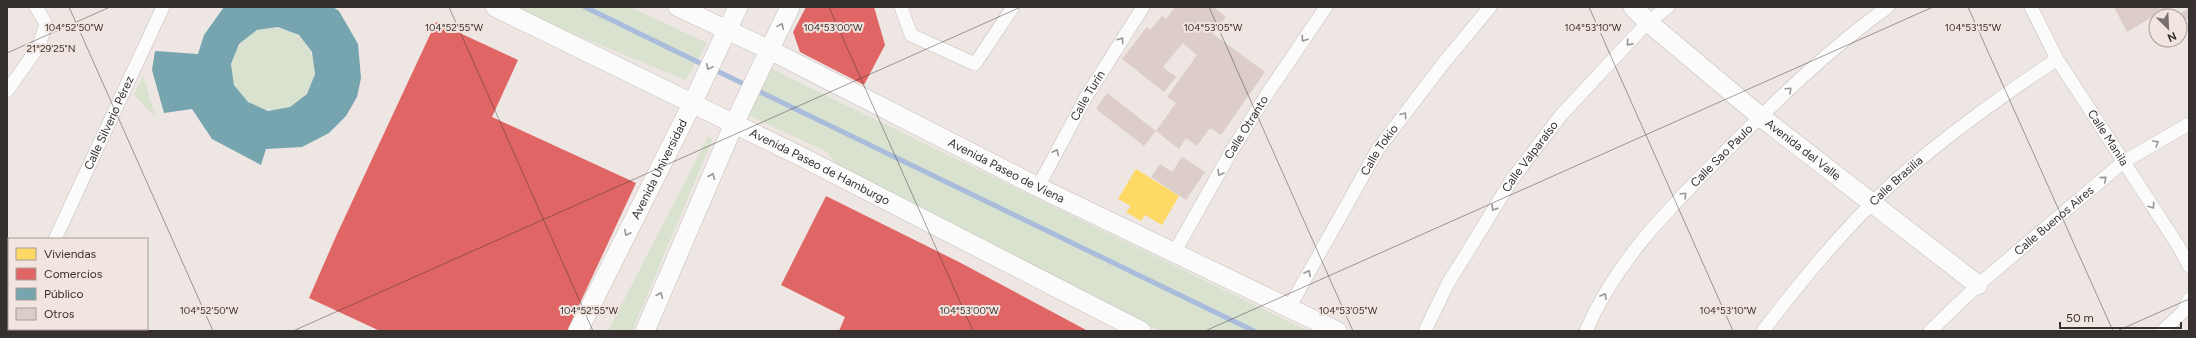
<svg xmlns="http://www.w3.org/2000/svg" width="2196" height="338" viewBox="0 0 2196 338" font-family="Figtree,sans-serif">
<rect width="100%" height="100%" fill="#eee6e2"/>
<!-- green -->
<path fill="#d8e2ce" d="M 516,7 L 630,7 L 707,43 L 686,80 L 564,30 Z
M232 69a41 41 0 1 1 82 0a41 41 0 1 1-82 0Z
M 772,69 L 1308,331 L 1160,331 L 845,176 L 827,152 L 748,115 Z
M 143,76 L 156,118 L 134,95 Z
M 708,137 L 711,137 L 712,141 L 632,331 L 608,331 Z"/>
<!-- homes -->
<path fill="#ffd966" d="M 1136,169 L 1179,196 L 1162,225 L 1145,215 L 1141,221 L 1126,212 L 1131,206 L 1118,199 Z"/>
<!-- shops -->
<path fill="#e06666" d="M 806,7 L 874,7 L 885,45 L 864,85 L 800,52 L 793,32 Z
M 436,22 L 518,60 L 492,117 L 636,183 L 567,331 L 380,331 L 309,298 L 337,234 Z
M 826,196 L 959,262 L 1088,331 L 839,331 L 845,317 L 781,285 Z
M 78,329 L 116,329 L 117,331 L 77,331 Z"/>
<!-- public -->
<path fill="#76a5af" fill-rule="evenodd" d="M 224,7 L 333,7 L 339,11 L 358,44 L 361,78 L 357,97 L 346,116 L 329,133 L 302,147 L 266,149 L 261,165 L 212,139 L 192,109 L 164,113 L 152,70 L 155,51 L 198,54 L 204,35 ZM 278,27 L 299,35 L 312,52 L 315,74 L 307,94 L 290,107 L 268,111 L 248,102 L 234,85 L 231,64 L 239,44 L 257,30 Z"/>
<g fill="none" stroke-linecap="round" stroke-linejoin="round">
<!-- stream -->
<path stroke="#a9bcdb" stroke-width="5" d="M 585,7 L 706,66
M 713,69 L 1254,331"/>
</g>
<!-- building -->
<path fill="#dccdc8" d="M 1175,7 L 1214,7 L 1226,17 L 1213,34 L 1265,72 L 1221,135 L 1210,128 L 1197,146 L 1186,138 L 1179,149 L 1156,131 L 1176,103 L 1167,97 L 1197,55 L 1183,43 L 1176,51 L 1163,67 L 1176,77 L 1164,92 L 1122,59 L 1147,27 L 1150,30 L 1162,16 L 1166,19 Z
M 2114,7 L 2169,7 L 2127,32 Z
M 2189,8 L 2189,18 L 2182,22 L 2178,15 Z
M 1107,93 L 1156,131 L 1144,146 L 1096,109 Z
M 1182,157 L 1205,172 L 1186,200 L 1151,177 L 1160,164 L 1172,172 Z"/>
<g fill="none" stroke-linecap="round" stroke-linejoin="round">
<defs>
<g id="street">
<path d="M 901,7 L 911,35 L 975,64 L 1013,7"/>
<path id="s1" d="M 2031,7 L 2057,59 L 2179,247 L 2189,266"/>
<path d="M 7,91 L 39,46 L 46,24 L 36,7"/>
<path id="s2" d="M 1038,187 L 1086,97 L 1143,7"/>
<path id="s3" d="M 55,239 L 163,7"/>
<path id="s4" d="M 1174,253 L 1231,152 L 1267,94 L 1326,7"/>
<path id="s5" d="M 1289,308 L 1378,149 L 1442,65 L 1490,7"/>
<path d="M 13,331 L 14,329"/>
<path id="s6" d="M 1425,331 L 1447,285 L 1513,178 L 1562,114 L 1648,22 L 1668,7"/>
<path id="s7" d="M 1586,331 C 1617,258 1673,205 1727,150 C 1778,99 1830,48 1888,7"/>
<path id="s8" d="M 1763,331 C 1803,278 1846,226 1895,181 C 1945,136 2001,97 2057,59"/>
<path id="s9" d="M 1930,331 L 1978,285 L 2123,162 L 2189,124"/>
<path d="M 2162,331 L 2183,312 L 2189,299"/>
</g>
<g id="secondary">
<path id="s10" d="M 495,7 L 802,157 L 1141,331"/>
<path id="s11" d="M 678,7 L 770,50 L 1038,187 L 1337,331"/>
<path id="s12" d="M 1633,7 L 1648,22 L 1761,117 L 1978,285"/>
<path id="s13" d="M 578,331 L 692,104 L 738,7"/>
<path d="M 645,331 L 734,124 L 790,7"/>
</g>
</defs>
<!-- street casing -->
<use href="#street" stroke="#c4bebb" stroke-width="14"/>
<!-- secondary casing -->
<use href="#secondary" stroke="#c4bebb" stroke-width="20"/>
<!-- street -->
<use href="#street" stroke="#fcfbfb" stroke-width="13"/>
<!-- secondary -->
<use href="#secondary" stroke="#fcfbfb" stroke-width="19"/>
</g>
<!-- one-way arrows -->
<defs><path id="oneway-chevron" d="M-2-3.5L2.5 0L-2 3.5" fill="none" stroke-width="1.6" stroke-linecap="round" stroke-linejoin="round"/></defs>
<g stroke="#999695">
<use href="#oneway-chevron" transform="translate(781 26) rotate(-66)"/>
<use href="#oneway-chevron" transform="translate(1304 39) rotate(124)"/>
<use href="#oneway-chevron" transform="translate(1121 40) rotate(-56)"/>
<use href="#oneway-chevron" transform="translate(1629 43) rotate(132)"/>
<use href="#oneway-chevron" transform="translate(709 67) rotate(114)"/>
<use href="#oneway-chevron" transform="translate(1789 90) rotate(-43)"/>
<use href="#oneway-chevron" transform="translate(1404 115) rotate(-53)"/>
<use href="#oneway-chevron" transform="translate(2156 143) rotate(-30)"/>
<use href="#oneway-chevron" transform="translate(1056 152) rotate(-64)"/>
<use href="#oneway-chevron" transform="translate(1220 173) rotate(120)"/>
<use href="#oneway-chevron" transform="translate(712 176) rotate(-67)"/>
<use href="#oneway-chevron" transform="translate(2104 179) rotate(-40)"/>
<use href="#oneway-chevron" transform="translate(1684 195) rotate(-46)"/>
<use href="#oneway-chevron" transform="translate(2152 206) rotate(56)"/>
<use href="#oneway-chevron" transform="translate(1494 208) rotate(122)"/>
<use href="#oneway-chevron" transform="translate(627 233) rotate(117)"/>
<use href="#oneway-chevron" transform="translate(1308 273) rotate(-61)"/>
<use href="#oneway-chevron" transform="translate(660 295) rotate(-67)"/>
<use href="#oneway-chevron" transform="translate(1604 296) rotate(-60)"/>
</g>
<!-- ticks -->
<path fill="none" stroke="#36312f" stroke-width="1" stroke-opacity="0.45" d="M 69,7 L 213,331M 449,7 L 593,331M 829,7 L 973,331M 1209,7 L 1353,331M 1589,7 L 1733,331M 1968,7 L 2113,331M 7,53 L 110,7M 293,331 L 1021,7M 1205,331 L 1933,7M 2117,331 L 2189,299"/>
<g text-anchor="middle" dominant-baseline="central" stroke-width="4" stroke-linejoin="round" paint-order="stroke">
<!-- street labels -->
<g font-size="12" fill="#36312f" stroke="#f2e4de">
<text stroke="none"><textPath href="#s2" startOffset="104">Calle Turín</textPath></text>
<text stroke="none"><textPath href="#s3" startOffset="128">Calle Silverio Pérez</textPath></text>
<text stroke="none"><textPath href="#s4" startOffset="145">Calle Otranto</textPath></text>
<text stroke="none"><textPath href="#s1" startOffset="152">Calle Manila</textPath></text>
<text stroke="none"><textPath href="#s12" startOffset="222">Avenida del Valle</textPath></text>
<text stroke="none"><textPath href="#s5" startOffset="182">Calle Tokio</textPath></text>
<text stroke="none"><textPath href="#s7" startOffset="223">Calle Sao Paulo</textPath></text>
<text stroke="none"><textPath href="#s6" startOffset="204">Calle Valparaíso</textPath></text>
<text stroke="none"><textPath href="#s10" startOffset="362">Avenida Paseo de Hamburgo</textPath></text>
<text stroke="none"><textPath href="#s13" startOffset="181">Avenida Universidad</textPath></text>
<text stroke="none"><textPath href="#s11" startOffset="367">Avenida Paseo de Viena</textPath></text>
<text stroke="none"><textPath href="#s8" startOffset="201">Calle Brasilia</textPath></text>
<text stroke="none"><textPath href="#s9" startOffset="166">Calle Buenos Aires</textPath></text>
</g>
</g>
<g font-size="10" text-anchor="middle" fill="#36312f" stroke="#f2e4de" stroke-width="4" stroke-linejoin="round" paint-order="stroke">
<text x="74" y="31">104°52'50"W</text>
<text x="454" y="31">104°52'55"W</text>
<text x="833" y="31">104°53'00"W</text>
<text x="1213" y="31">104°53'05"W</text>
<text x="1973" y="31">104°53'15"W</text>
<text x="1593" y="31">104°53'10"W</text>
<text x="51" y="52">21°29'25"N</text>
<text x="209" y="314">104°52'50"W</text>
<text x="589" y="314">104°52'55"W</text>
<text x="969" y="314">104°53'00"W</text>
<text x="1348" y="314">104°53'05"W</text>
<text x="1728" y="314">104°53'10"W</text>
</g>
<!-- border -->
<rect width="2196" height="338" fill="none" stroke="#36312f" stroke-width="16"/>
<!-- legend -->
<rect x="8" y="238" width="140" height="92" fill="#f2e4de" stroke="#a79c98"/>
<rect x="16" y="248" width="20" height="12" fill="#ffd966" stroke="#a79c98"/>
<text x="44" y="258" font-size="12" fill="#36312f">Viviendas</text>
<rect x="16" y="268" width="20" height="12" fill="#e06666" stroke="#a79c98"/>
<text x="44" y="278" font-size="12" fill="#36312f">Comercios</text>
<rect x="16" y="288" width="20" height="12" fill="#76a5af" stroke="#a79c98"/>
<text x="44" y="298" font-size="12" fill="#36312f">Público</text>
<rect x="16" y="308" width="20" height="12" fill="#dccdc8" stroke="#a79c98"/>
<text x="44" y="318" font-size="12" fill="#36312f">Otros</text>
<!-- north arrow -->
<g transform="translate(2168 28) rotate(156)"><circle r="19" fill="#f2e4de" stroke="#a79c98"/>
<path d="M0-3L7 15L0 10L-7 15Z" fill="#76706e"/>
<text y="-6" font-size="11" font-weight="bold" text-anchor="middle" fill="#36312f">N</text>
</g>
<!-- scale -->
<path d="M2060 322v6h121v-6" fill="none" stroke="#36312f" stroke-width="2"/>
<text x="2066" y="322" font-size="12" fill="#36312f" stroke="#f2e4de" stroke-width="3" paint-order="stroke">50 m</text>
</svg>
